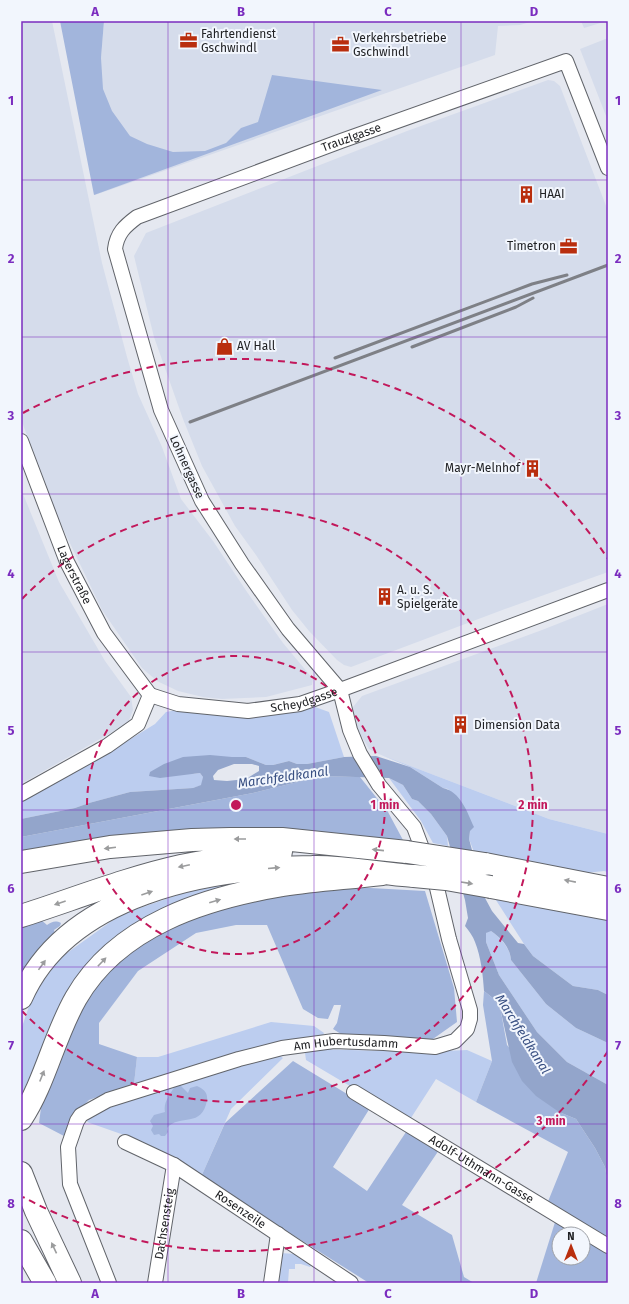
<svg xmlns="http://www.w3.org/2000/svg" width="629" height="1304" viewBox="0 0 629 1304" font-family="'Fira Sans',sans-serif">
<rect width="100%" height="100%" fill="#e5e8f0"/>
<!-- built -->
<path fill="#d5dceb" d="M 21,21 L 52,21 L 102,263 L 127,357 L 138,394 L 162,447 L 181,499 L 213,541 L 247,592 L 283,643 L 313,679 L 312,685 L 266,697 L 222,699 L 203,697 L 178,691 L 157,681 L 142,668 L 102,610 L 54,510 L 21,419 Z
M 104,21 L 533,21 L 520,25 L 498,26 L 495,55 L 95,195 L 101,58 Z
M 581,21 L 607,21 L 584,28 Z
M 608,38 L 608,121 L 580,49 Z
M 548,80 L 554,81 L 560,86 L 608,211 L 608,572 L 505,609 L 351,667 L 344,665 L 337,660 L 309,631 L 292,610 L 256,555 L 235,526 L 202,466 L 183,419 L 154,337 L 134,256 L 146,233 L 407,131 Z
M 21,489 L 59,582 L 105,661 L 131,697 L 133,710 L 128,723 L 21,784 Z
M 608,604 L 608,834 L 549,819 L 379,754 L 369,749 L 354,723 L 352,714 L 353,707 L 362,696 L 542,630 Z"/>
<!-- green -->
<path fill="#bccdef" d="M 315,707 L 329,712 L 344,757 L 307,764 L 297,764 L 289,761 L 273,765 L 266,765 L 246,757 L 232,757 L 192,774 L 200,773 L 203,777 L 202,785 L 193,788 L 130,792 L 89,803 L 75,808 L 21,819 L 21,799 L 111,751 L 155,724 L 166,712 L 182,709 L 281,713 Z
M 379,754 L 549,819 L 608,834 L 608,872 L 604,871 L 577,874 L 474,852 L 469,839 L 470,831 L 448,789 L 443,788 L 410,767 Z
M 389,778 L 403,785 L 412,799 L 418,801 L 431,814 L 447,836 L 448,846 L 433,843 L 421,821 Z
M 289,873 L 238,888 L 50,1030 L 29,1079 L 21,1095 L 21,1030 L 32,997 L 60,958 L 120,915 L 209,884 Z
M 494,897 L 608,918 L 608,995 L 598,990 L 573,986 L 533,956 L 524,944 Z
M 488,931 L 491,931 C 501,938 510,948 511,960 L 546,1004 L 576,1028 L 608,1043 L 608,1085 L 567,1062 L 537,1032 L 499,975 L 486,942 L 486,933 Z
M 271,1022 L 314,1026 L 324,1033 L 322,1037 C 257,1044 195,1065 134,1084 L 137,1057 L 158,1057 Z
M 315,1049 L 422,1052 L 467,1050 L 492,1061 L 476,1102 L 436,1079 L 409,1121 L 306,1060 L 305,1053 Z
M 276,1053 L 283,1058 L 231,1109 L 201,1177 L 173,1159 L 124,1135 L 87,1122 L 94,1112 L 104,1107 Z
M 280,1253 L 296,1254 L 312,1264 L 310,1267 L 301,1264 L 295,1264 L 295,1269 L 289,1269 L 288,1283 L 276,1281 Z"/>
<!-- forest -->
<path fill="#a2b5dc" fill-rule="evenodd" d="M 60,21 L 104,21 L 101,58 L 103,89 L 112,111 L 130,136 L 147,144 L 173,152 L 205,151 L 226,143 L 241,128 L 258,122 L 272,75 L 382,90 L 94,195 Z
M 322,776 L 360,777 L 388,812 L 403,840 L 283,830 L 21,855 L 21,837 L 253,793 Z
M 334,886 L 425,891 L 454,988 L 457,1022 L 430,1041 L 344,1036 L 333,1029 L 337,1023 L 341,1005 L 334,1005 L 328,1019 L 318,1018 L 303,1009 L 267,925 L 236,925 L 196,933 L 138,971 L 99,1023 L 99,1044 L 137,1057 L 134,1084 L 89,1100 L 72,1118 L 64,1136 L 39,1123 L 42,1100 L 65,1041 L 91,992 L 118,960 L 157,934 L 211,912 L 266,899 Z
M 40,919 L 47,925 C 52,922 55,920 61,923 L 60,926 L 54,930 L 55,933 L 53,938 L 34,957 L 21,976 L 21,925 Z
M 484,991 L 494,999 L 501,1012 L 507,1045 L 559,1112 L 576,1119 L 595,1148 L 605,1167 L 608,1185 L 608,1283 L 536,1283 L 556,1219 L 547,1204 L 568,1152 L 476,1102 L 492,1061 L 483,1005 ZM 559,1234 L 583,1234 L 583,1258 L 559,1258 Z
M 293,1061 L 370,1108 L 333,1167 L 367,1191 L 406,1132 L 439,1150 L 402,1205 L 452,1235 L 464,1277 L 474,1283 L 369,1283 L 201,1177 L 225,1123 Z
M 180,1085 L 188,1093 L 190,1088 L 197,1086 C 203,1089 208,1092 207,1100 C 202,1129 180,1113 167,1128 L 168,1132 L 165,1136 L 161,1136 L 159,1134 L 154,1135 L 151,1130 L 153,1126 L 150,1121 L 154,1115 L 165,1112 C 163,1103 170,1094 175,1086 Z"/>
<!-- water -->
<path fill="#93a5cb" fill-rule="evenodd" d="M 210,755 L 232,757 L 246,757 L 266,765 L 273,765 L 289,761 L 297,764 L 307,764 L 344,757 L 376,756 L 410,767 L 443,788 C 461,792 467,812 474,827 L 470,831 L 469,839 L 485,898 L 492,911 L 518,943 L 524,944 L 533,956 L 573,986 L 598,990 L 608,995 L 608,1043 L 576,1028 L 546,1004 L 511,960 C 510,947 501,938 491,931 L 486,933 L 486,942 L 499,975 L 537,1032 L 567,1062 L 608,1085 L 608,1185 L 605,1167 L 595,1148 L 576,1119 L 559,1112 L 536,1096 L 522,1081 L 512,1062 L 501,1012 L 494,999 L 484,991 C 483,975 481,957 475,942 C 473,936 469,931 465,926 L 468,918 L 465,900 L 447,836 L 431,814 L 418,801 L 412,799 L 403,785 L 389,778 L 322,776 L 253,793 L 21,837 L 21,819 L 75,808 L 89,803 L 130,792 L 193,788 L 201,785 L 203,777 L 200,773 L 160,778 L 149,776 L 150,772 L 164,764 L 183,757 ZM 234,764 L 252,764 L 259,766 L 259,771 L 246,779 L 227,781 L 214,780 L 213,776 L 218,770 Z"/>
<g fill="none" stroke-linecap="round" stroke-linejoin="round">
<defs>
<g id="minor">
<path id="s1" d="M 21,441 L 67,562 L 104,633 L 150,695"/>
<path id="s2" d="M 150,695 L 178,704 L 248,711 L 300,704 L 340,690 L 608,590"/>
<path d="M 21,794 L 107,746 L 138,724 L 150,695"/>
<path id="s3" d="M 354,1092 L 608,1246"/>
<path id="s4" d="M 125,1142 L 174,1165 L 351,1283"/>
<path id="s5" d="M 109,1283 L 70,1184 L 68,1147 L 77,1121 L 81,1115 L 108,1100 L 239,1059 L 282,1048 L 334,1041 L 384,1043 L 435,1047 L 455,1041 L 467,1029 L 470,1019 L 470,1010 L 449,939 L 437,888 L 414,827 L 379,785 L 360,754 L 350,730 L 340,690 L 288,629 L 242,564 L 202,501 L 161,410 L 115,249 C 117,233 125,226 137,217 L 341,141 L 566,61 L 608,168"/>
<path id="s6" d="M 155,1283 L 174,1165"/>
<path d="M 271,1283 L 278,1234"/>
</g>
<path id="motorway" d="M 21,862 L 110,847 L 192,840 L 230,839 L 282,839 L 407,852
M 485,864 L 608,888
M 491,887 L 608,909
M 21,916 C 74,899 127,878 181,866 C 214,859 247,855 281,852
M 21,998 C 67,893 209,867 312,867 C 345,866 380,874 414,876
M 21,1119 C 45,1083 54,1036 76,998 C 118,925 205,898 283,885 C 316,880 349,878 382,874
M 21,1173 L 36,1211 L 70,1283
M 21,1241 L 45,1283"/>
</defs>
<!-- minor casing -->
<use href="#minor" stroke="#61646a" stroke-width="16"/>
<!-- motorway casing -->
<use href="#motorway" stroke="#61646a" stroke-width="24"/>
<!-- minor -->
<use href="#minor" stroke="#fff" stroke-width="14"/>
<!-- motorway -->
<use href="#motorway" stroke="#fff" stroke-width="22"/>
<!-- rail -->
<path stroke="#7e8086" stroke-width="3" d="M 412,347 L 516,307 L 533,298
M 335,358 L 532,284 L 567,275
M 190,422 L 608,265"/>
<defs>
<path id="motorway-bridge" d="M 407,852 L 485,864
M 414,876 L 446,879 L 491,887"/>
</defs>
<!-- motorway-bridge casing -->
<use href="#motorway-bridge" stroke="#61646a" stroke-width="24" stroke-linecap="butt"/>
<!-- motorway-bridge -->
<use href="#motorway-bridge" stroke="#fff" stroke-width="22"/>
</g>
<!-- one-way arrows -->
<defs><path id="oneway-solid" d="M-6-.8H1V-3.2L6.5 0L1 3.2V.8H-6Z"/></defs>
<g fill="#9b9c9d">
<use href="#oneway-solid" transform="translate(240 839) rotate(-180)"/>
<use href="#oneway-solid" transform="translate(110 848) rotate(173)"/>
<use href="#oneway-solid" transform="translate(378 850) rotate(-174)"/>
<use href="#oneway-solid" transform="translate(184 866) rotate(168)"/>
<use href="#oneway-solid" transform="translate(274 868) rotate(-5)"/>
<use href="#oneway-solid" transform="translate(570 881) rotate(-169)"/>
<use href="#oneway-solid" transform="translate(467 883) rotate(9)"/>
<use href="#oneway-solid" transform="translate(147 893) rotate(-19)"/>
<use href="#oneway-solid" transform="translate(215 901) rotate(-16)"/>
<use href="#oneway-solid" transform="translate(60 903) rotate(161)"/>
<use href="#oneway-solid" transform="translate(102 962) rotate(-46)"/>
<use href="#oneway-solid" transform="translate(42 965) rotate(-54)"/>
<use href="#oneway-solid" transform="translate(42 1076) rotate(-68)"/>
<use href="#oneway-solid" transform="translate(54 1248) rotate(-115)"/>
</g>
<!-- grid -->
<path fill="none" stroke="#7b2cbf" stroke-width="1" stroke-opacity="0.55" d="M 168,21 L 168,1283M 314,21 L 314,1283M 461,21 L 461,1283M 21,180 L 608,180M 21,337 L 608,337M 21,494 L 608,494M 21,652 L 608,652M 21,810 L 608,810M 21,967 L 608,967M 21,1124 L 608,1124"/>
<!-- distance rings -->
<g fill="none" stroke="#c2185b" stroke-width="2" stroke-dasharray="7 5">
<circle cx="236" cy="805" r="149"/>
<path d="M22 599A297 297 0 1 1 22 1011"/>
<path d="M608 1051A446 446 0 0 1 23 1197M23 413A446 446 0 0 1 608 559"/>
</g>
<!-- icons -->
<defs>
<symbol id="office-bare" viewBox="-9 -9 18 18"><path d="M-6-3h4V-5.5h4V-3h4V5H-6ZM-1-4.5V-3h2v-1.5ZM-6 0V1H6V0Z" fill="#b92e0e" stroke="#f2f6fd" stroke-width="2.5" paint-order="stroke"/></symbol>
<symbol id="building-bare" viewBox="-9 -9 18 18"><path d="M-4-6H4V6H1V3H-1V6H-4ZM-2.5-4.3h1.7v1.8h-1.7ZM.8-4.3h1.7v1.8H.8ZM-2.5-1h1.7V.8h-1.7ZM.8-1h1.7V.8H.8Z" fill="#b92e0e" stroke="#f2f6fd" stroke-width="2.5" paint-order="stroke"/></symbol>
<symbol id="shop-bare" viewBox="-9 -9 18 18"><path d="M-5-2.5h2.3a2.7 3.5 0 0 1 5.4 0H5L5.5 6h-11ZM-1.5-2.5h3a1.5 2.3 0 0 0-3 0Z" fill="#b92e0e" stroke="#f2f6fd" stroke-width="2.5" paint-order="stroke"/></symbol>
</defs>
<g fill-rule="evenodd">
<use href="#office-bare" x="176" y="28" width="25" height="25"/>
<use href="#office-bare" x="328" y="32" width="25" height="25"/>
<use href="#building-bare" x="514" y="182" width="25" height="25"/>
<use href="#office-bare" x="556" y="234" width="25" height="25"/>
<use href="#shop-bare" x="212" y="334" width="25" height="25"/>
<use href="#building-bare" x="520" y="456" width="25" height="25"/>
<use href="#building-bare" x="372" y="584" width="25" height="25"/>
<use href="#building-bare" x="448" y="712" width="25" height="25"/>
</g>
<g text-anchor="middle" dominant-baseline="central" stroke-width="4" stroke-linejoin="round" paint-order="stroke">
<!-- poi labels -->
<g font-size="12" fill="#212225" stroke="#f2f6fd" text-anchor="start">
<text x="201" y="34">Fahrtendienst<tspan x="201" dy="14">Gschwindl</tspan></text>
<text x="353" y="38">Verkehrsbetriebe<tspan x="353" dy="14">Gschwindl</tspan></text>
<text x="539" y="194">HAAI</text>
<text x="556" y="246" text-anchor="end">Timetron</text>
<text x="237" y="346">AV Hall</text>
<text x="520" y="468" text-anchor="end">Mayr-Melnhof</text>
<text x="397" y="590">A. u. S.<tspan x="397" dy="14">Spielgeräte</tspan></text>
<text x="474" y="725">Dimension Data</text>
</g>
<!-- street labels -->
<g font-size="12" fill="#212225" stroke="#f2f6fd">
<text stroke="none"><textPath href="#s5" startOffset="1722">Trauzlgasse</textPath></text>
<text transform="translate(187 467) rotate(66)">Lohnergasse</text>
<text stroke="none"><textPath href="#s1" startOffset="144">Lagerstraße</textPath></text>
<text stroke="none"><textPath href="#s2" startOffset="157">Scheydgasse</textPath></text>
<text stroke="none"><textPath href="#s5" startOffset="455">Am Hubertusdamm</textPath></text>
<text stroke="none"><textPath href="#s3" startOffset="149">Adolf-Uthmann-Gasse</textPath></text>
<text stroke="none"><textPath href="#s4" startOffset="134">Rosenzeile</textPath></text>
<text stroke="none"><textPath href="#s6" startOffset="60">Dachsensteig</textPath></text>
</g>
<!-- water labels -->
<g font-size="13" font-style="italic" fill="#384f82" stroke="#f2f6fd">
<text transform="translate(283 777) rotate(-8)">Marchfeldkanal</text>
<text transform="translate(523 1034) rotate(58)">Marchfeldkanal</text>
</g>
</g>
<circle cx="236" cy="805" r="6" fill="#c2185b" stroke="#f2f6fd" stroke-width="2"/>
<g font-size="12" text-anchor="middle" font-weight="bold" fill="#c2185b" stroke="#f2f6fd" stroke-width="4" stroke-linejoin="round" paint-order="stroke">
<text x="385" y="809">1 min</text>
<text x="533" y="809">2 min</text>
<text x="551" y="1125">3 min</text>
</g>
<!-- border -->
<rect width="629" height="1304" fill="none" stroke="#f2f6fd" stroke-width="44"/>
<!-- north arrow -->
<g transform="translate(571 1246)"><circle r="19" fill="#f2f6fd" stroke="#9ea1a7"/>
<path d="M0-3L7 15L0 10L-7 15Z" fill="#b92e0e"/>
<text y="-6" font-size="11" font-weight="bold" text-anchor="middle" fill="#212225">N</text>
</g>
<rect x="22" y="22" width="585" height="1260" fill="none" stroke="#7b2cbf" stroke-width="1.5"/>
<g font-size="13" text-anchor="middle" font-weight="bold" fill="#7b2cbf">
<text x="95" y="16">A</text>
<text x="241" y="16">B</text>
<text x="388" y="16">C</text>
<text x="534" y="16">D</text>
<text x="11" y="105">1</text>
<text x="618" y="105">1</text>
<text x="11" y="263">2</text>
<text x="618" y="263">2</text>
<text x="11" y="420">3</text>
<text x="618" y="420">3</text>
<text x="11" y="578">4</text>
<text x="618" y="578">4</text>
<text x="11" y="735">5</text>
<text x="618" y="735">5</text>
<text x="11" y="893">6</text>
<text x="618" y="893">6</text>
<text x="11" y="1050">7</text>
<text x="618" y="1050">7</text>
<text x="11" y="1208">8</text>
<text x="618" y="1208">8</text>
<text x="95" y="1298">A</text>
<text x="241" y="1298">B</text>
<text x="388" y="1298">C</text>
<text x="534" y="1298">D</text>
</g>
</svg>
